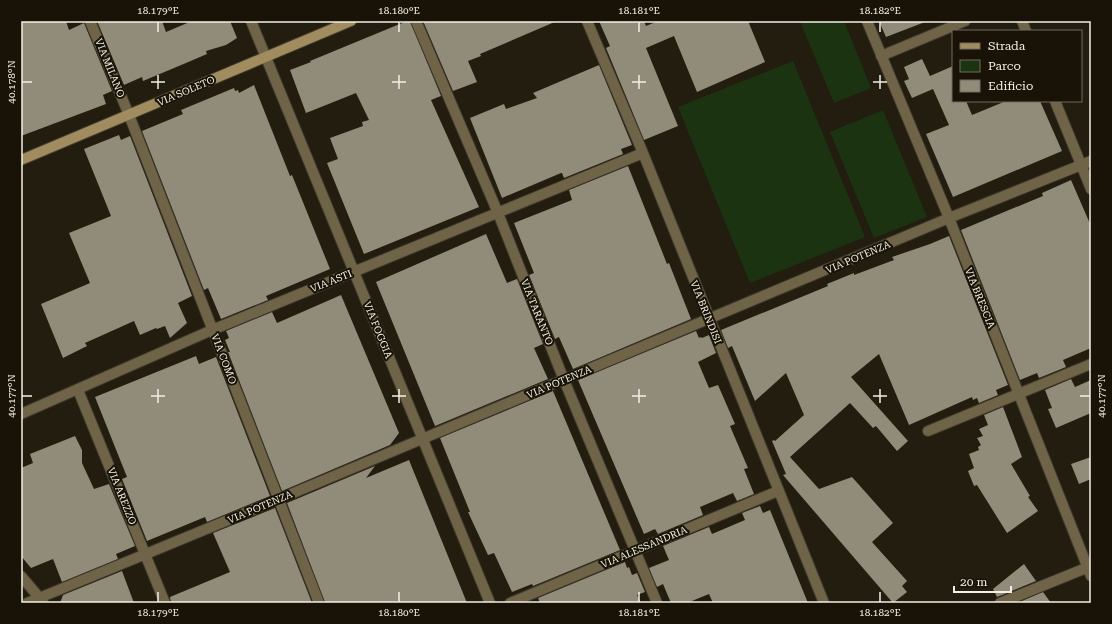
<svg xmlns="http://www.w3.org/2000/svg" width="1112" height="624" viewBox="0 0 1112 624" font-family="'Roboto Serif',serif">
<rect width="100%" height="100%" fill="#221d0e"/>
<!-- green -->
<path fill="#1c3312" d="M 800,21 L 844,21 L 871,88 L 834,103 Z
M 793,61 L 865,237 L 750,283 L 678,107 Z
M 883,110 L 927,217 L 874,238 L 830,132 Z"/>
<!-- building -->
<path fill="#918b7a" d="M 21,21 L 66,21 L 69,30 L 84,23 L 112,91 L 103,95 L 106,104 L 21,136 Z
M 97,21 L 162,21 L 166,32 L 192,21 L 230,21 L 237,38 L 226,45 L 206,51 L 207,54 L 186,63 L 143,81 L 142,77 L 124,85 Z
M 407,21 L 410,21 L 441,96 L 431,100 L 479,207 L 364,254 L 327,163 L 338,159 L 330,138 L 363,126 L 362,122 L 369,120 L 356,93 L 306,113 L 290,70 L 311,62 L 310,61 Z
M 423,21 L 557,21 L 480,54 L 481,56 L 468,61 L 477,82 L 453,91 Z
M 599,21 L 644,21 L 646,26 L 658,21 L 748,21 L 765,62 L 697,92 L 674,36 L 646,48 L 678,126 L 644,140 L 611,60 L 606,48 L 610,46 Z
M 879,21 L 924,21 L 925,22 L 886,37 Z
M 922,59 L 930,76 L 953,66 L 953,101 L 966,101 L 972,115 L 1006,101 L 1040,101 L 1062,151 L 953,197 L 926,134 L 949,125 L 933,89 L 912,98 L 904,81 L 909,79 L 904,67 Z
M 599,65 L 632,145 L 621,149 L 623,154 L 564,178 L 562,173 L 561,173 L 502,198 L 470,118 L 504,104 L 506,109 L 537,98 L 533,93 Z
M 254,85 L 290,176 L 292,175 L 330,269 L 266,296 L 268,300 L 221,319 L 208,288 L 204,290 L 142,131 L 183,114 L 181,110 L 234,88 L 235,91 L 238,90 L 239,93 Z
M 119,135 L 121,140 L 130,136 L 192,296 L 178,303 L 187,323 L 170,338 L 165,326 L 157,329 L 156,328 L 140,335 L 134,321 L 85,343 L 87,346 L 63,358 L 41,304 L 90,283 L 69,233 L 111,216 L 84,149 Z
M 628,166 L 667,264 L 669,263 L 691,319 L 573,369 L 559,337 L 555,339 L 529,275 L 534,273 L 514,223 L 572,200 L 569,190 Z
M 1071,180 L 1091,226 L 1091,348 L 1063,360 L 1066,367 L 1039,378 L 1037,373 L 1020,380 L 961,230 L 1043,196 L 1042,193 Z
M 486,234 L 507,283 L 517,279 L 543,344 L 534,348 L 548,379 L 435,426 L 376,282 Z
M 949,236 L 1008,385 L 996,390 L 998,395 L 979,403 L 977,398 L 973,400 L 972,397 L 909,425 L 879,354 L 851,377 L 908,441 L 897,451 L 876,426 L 873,428 L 850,403 L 790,457 L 819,489 L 852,477 L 893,523 L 872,542 L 907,581 L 902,586 L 907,592 L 893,603 L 783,475 L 786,474 L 772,441 L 774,440 L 775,441 L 804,415 L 786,373 L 755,401 L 732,346 L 728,348 L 721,330 L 828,286 L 827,284 L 854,273 L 854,275 L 894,260 L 892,257 L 930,244 Z
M 341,295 L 399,433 L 390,445 L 282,491 L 228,352 L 230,352 L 225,340 L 229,338 L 226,331 L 272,312 L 277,323 Z
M 696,331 L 699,338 L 701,337 L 702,338 L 709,335 L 716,353 L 698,362 L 709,388 L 718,385 L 735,424 L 730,426 L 748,468 L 744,469 L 754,494 L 737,501 L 733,493 L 700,507 L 703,515 L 658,534 L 655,529 L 644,534 L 578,380 Z
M 196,356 L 199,364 L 216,357 L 270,496 L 207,522 L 205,517 L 147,541 L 122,479 L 127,477 L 95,397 Z
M 1071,379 L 1075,387 L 1091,380 L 1091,413 L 1056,428 L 1048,409 L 1052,408 L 1045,390 Z
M 553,391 L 620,550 L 533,586 L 532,584 L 512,592 L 494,553 L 488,555 L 468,512 L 470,512 L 440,438 Z
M 1003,407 L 1022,457 L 1011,464 L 1030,496 L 1028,497 L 1038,511 L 1007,533 L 977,485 L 974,486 L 968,471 L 974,468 L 969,454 L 979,450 L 978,447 L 981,445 L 977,438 L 983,436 L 979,429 L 988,425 L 984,415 Z
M 75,436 L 82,450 L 82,463 L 94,489 L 109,484 L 135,546 L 116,554 L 118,559 L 62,582 L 53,559 L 31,568 L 21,556 L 21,468 L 33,463 L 30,454 Z
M 1091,457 L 1091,479 L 1079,484 L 1071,464 Z
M 409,460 L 467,603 L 325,603 L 287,503 L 375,466 L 366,478 Z
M 760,506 L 763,513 L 770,510 L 808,603 L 713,603 L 709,594 L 687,603 L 671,603 L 663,584 L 657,587 L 649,568 L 669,560 L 663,546 L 709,527 L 712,534 L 745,520 L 742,513 Z
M 275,508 L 312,603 L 171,603 L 170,597 L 230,572 L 213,533 Z
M 625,562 L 627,568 L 629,567 L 632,575 L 637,573 L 645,592 L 637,595 L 641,603 L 540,603 L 538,598 Z
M 1024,564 L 1036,581 L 997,597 L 993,589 Z
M 122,571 L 134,603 L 60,603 L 63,595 Z
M 1043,592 L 1051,603 L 1017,603 Z"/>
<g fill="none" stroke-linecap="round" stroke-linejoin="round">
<defs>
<path id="street" d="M 90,21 L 129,115 L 319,603
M 251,21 L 490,603
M 416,21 L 498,213 L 564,380 L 657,603
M 587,21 L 643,153 L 824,603
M 867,21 L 949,218 L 1091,576
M 1022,21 L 1026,31
M 881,56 L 965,21
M 1055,101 L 1091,189
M 78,390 L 165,603
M 21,414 L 212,330 L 643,153
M 928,431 L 1091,364
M 21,576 L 43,602
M 27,603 L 279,499 L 949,218 L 1091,161
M 510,603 L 778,491
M 1000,603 L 1091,566"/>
<path id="secondary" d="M 21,160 L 351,21"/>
</defs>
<!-- street casing -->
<use href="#street" stroke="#3f3b2c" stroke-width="12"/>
<!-- secondary casing -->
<use href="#secondary" stroke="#3f3b2c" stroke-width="12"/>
<!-- street -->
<use href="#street" stroke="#706448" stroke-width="10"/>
<!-- secondary -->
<use href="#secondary" stroke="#a08c5e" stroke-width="10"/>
</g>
<!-- ticks -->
<path fill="none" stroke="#f3f0e6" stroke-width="1.5" d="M 158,22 L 158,32M 399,22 L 399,32M 639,22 L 639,32M 880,22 L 880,32M 158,75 L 158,89M 399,75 L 399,89M 639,75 L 639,89M 880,75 L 880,89M 22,82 L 32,82M 151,82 L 165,82M 392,82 L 406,82M 632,82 L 646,82M 873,82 L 887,82M 158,389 L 158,403M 399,389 L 399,403M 639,389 L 639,403M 880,389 L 880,403M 22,396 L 32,396M 151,396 L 165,396M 392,396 L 406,396M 632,396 L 646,396M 873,396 L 887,396M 1080,396 L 1090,396M 158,592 L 158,602M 399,592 L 399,602M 639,592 L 639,602M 880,592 L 880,602"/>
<g text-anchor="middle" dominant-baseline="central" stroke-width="4" stroke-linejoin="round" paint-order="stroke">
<!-- street labels -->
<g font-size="10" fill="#f3f0e6" stroke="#181306">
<text transform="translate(110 68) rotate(68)">VIA MILANO</text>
<text transform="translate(186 91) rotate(-23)">VIA SOLETO</text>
<text transform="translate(858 257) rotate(-23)">VIA POTENZA</text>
<text transform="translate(331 281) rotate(-22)">VIA ASTI</text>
<text transform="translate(980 298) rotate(68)">VIA BRESCIA</text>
<text transform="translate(537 312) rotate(68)">VIA TARANTO</text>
<text transform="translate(706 312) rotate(68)">VIA BRINDISI</text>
<text transform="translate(378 330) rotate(68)">VIA FOGGIA</text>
<text transform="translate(224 359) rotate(69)">VIA COMO</text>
<text transform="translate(559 382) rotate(-23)">VIA POTENZA</text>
<text transform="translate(122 496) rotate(68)">VIA AREZZO</text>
<text transform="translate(260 507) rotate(-23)">VIA POTENZA</text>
<text transform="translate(644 547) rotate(-23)">VIA ALESSANDRIA</text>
</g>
</g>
<!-- border -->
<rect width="1112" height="624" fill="none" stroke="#181306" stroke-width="44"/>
<!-- legend -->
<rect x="952" y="30" width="130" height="72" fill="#181306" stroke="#706b60"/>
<rect x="960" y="43" width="20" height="6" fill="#a08c5e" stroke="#706b60"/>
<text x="988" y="50" font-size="12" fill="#f3f0e6">Strada</text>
<rect x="960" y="60" width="20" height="12" fill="#1c3312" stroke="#706b60"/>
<text x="988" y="70" font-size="12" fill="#f3f0e6">Parco</text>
<rect x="960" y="80" width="20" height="12" fill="#918b7a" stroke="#706b60"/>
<text x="988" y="90" font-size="12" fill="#f3f0e6">Edificio</text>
<!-- scale -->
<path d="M954 586v6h57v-6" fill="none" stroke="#f3f0e6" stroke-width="2"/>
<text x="960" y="586" font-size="12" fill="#f3f0e6" stroke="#181306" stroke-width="3" paint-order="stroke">20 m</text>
<rect x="22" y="22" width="1068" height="580" fill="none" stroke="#f3f0e6" stroke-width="1.5"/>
<g font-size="10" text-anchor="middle" fill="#f3f0e6">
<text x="158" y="14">18.179°E</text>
<text x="399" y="14">18.180°E</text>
<text x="639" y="14">18.181°E</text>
<text x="880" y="14">18.182°E</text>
<text transform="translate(11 82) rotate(-90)" y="4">40.178°N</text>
<text transform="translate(11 396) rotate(-90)" y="4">40.177°N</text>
<text transform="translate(1101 396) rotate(-90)" y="4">40.177°N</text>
<text x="158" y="616">18.179°E</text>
<text x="399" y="616">18.180°E</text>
<text x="639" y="616">18.181°E</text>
<text x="880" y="616">18.182°E</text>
</g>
</svg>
